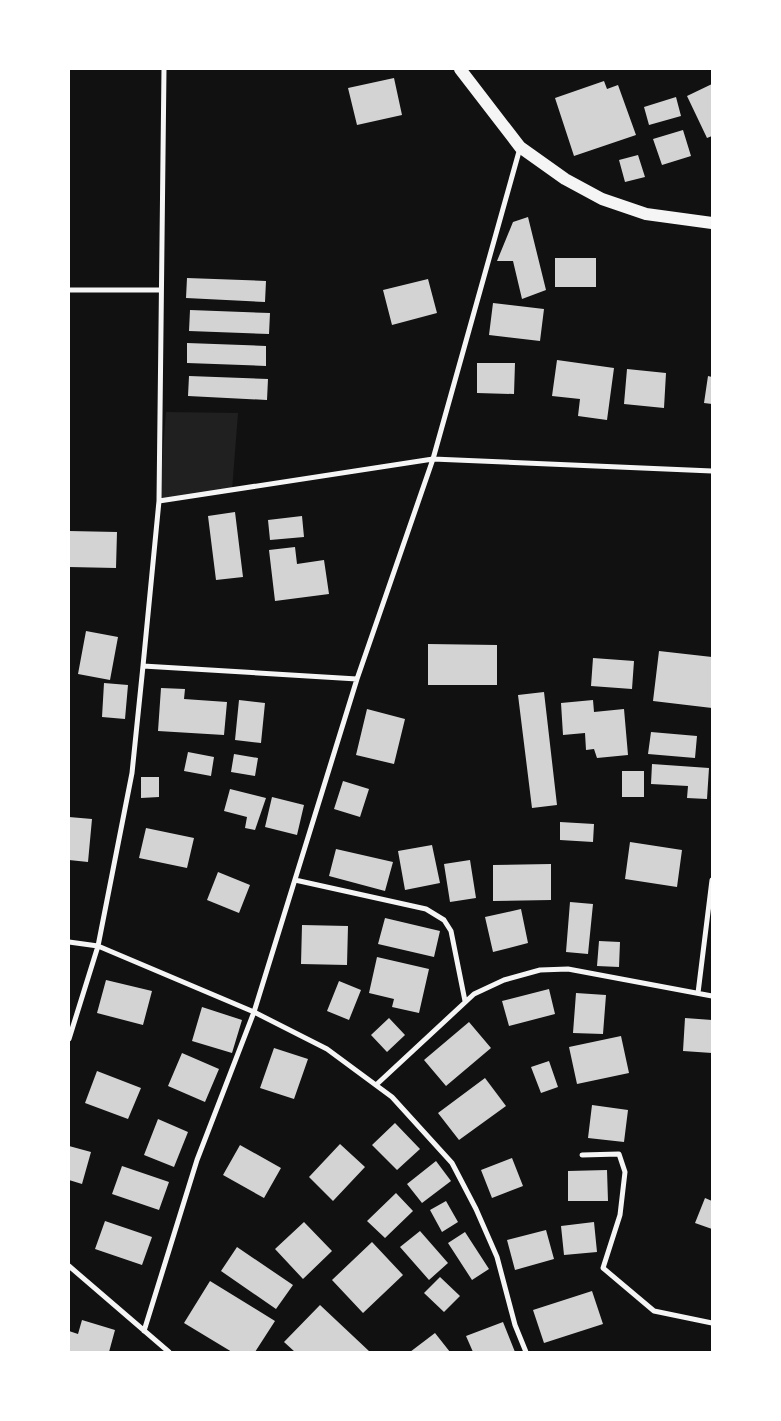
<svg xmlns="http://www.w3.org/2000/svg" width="781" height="1421" viewBox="0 0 781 1421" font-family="Rubik,sans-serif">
<rect width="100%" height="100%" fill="#111"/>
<!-- green -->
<path fill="#202020" d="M 166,412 L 238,413 L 232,490 L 159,501 Z"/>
<!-- building -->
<path fill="#d3d3d3" d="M 394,78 L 402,115 L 357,125 L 348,88 Z
M 604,81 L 607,89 L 618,85 L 636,135 L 574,156 L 555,98 Z
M 712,84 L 712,136 L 707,138 L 687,96 Z
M 676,97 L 681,116 L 649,125 L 644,107 Z
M 683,130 L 691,156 L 662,165 L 653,139 Z
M 638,155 L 645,177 L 625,182 L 619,160 Z
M 528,217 L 546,290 L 522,299 L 513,261 L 497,261 L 513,222 Z
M 555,258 L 596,258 L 596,287 L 555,287 Z
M 187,278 L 266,281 L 265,302 L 186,298 Z
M 428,279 L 437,313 L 392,325 L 383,290 Z
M 493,303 L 544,309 L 540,341 L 489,335 Z
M 190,310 L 270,313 L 269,334 L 189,331 Z
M 187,343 L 266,346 L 266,366 L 187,363 Z
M 557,360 L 614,368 L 607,420 L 578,416 L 580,399 L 552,396 Z
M 477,363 L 515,363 L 514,394 L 477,393 Z
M 627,369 L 666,373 L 664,408 L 624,404 Z
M 189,376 L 268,379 L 267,400 L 188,396 Z
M 708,376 L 712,377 L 712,404 L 704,403 Z
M 235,512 L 243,577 L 216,580 L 208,516 Z
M 302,516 L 304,537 L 270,540 L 268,520 Z
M 69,531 L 117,532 L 116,568 L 69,567 Z
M 295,547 L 297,564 L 324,560 L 329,594 L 275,601 L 269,550 Z
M 86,631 L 118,637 L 110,680 L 78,674 Z
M 428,644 L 497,645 L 497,685 L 428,685 Z
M 659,651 L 712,657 L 712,708 L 653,701 Z
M 593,658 L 634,661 L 632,689 L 591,686 Z
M 104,683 L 128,685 L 125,719 L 102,717 Z
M 161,688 L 185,689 L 184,699 L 227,702 L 224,735 L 158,731 Z
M 544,692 L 557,805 L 532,808 L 518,695 Z
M 239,700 L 265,703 L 261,743 L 235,740 Z
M 593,700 L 594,712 L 624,709 L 628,755 L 597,758 L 594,749 L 586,750 L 585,733 L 563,735 L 561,703 Z
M 367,709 L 405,719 L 394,764 L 356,755 Z
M 651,732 L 697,736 L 695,758 L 648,754 Z
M 188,752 L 214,757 L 211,776 L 184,771 Z
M 234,754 L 258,758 L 255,776 L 231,772 Z
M 652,764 L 709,768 L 707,799 L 687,798 L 688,786 L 651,784 Z
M 622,771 L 644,771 L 644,797 L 622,797 Z
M 141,777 L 159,777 L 159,797 L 141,798 Z
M 343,781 L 369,789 L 360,817 L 334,809 Z
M 230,789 L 266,798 L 255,830 L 245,828 L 247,817 L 224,811 Z
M 272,797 L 304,805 L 297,835 L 265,827 Z
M 69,817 L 92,819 L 88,862 L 69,860 Z
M 560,822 L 594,824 L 593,842 L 560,840 Z
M 146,828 L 194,838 L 187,868 L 139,858 Z
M 630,842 L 682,850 L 677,887 L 625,879 Z
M 432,845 L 440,883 L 405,890 L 398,851 Z
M 336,849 L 393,862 L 385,891 L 329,876 Z
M 470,860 L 476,898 L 450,902 L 444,864 Z
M 551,864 L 551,900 L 493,901 L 493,865 Z
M 218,872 L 250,885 L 239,913 L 207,900 Z
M 570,902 L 593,904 L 588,954 L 566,952 Z
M 521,909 L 528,943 L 493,952 L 485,917 Z
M 385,918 L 440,931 L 434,957 L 378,944 Z
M 302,925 L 348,926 L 347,965 L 301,964 Z
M 599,941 L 620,942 L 619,967 L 597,966 Z
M 377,957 L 429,969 L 419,1013 L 392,1007 L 394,999 L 369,993 Z
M 106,980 L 152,991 L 143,1025 L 97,1013 Z
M 339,981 L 361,990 L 349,1020 L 327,1011 Z
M 549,989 L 555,1014 L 509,1026 L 502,1001 Z
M 576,993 L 606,995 L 603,1034 L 573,1033 Z
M 202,1007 L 242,1020 L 232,1053 L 192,1041 Z
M 389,1018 L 405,1035 L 387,1052 L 371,1035 Z
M 685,1018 L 712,1020 L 712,1053 L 683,1051 Z
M 469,1022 L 491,1048 L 446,1086 L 424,1060 Z
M 621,1036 L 629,1073 L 577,1084 L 569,1047 Z
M 274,1048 L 308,1059 L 294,1099 L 260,1088 Z
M 182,1053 L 219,1069 L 205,1102 L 168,1086 Z
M 549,1061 L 558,1087 L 541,1093 L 531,1067 Z
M 97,1071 L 141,1088 L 128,1119 L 85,1103 Z
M 485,1078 L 506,1106 L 459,1140 L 438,1113 Z
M 592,1105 L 628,1110 L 624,1142 L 588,1138 Z
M 158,1119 L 188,1132 L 174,1167 L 144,1155 Z
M 395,1123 L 420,1149 L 397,1170 L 372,1145 Z
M 340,1144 L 365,1167 L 333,1201 L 309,1177 Z
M 240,1145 L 281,1168 L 264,1198 L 223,1175 Z
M 69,1146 L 91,1152 L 82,1184 L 69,1180 Z
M 512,1158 L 523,1186 L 492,1198 L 481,1170 Z
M 436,1161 L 451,1181 L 422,1203 L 407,1184 Z
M 122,1166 L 169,1182 L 159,1210 L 112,1194 Z
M 607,1170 L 608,1201 L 568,1201 L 568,1171 Z
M 396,1193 L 413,1211 L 385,1238 L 367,1221 Z
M 705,1198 L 712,1201 L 712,1229 L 695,1223 Z
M 446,1201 L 458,1222 L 442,1232 L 430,1210 Z
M 105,1221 L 152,1237 L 142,1265 L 95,1249 Z
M 304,1222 L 332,1251 L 303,1279 L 275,1249 Z
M 594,1222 L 597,1252 L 564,1255 L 561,1226 Z
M 546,1230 L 554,1259 L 515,1270 L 507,1240 Z
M 420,1231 L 448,1263 L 429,1280 L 400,1247 Z
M 465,1232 L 489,1269 L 472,1280 L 448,1243 Z
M 372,1242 L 403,1275 L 363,1313 L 332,1280 Z
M 237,1247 L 293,1285 L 276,1309 L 221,1271 Z
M 440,1277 L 460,1296 L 444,1312 L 424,1293 Z
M 210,1281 L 275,1321 L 255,1352 L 232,1352 L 184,1323 Z
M 592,1291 L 603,1324 L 544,1343 L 533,1310 Z
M 320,1305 L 370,1352 L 295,1352 L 284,1342 Z
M 82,1320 L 115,1330 L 109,1352 L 69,1352 L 69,1331 L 78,1334 Z
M 503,1322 L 515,1352 L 473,1352 L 466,1336 Z
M 435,1333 L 450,1352 L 410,1352 Z"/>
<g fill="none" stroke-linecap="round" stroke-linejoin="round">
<!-- minor -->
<path stroke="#f5f5f5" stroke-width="5" d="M 69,290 L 161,290
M 159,501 L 433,459 L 712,471
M 143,666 L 357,679
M 295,880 L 426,909 L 444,920 L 451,931 L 465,1001
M 69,942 L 98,946 L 254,1012 L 327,1049 L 392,1097 L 452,1163 L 476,1209 L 497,1257 L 515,1325 L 526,1352
M 698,993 L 712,880
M 69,1039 L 98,946 L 132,773 L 143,666 L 159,501 L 164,69
M 376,1085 L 474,994 L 504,980 L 540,970 L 568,969 L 712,996
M 582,1155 L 619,1154 L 625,1172 L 620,1215 L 603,1268 L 654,1311 L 712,1323
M 69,1266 L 169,1352
M 144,1331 L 197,1160 L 254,1012 L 357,679 L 433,459 L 520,148"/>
<!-- primary -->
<path stroke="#f5f5f5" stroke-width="12" d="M 460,69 L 520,147 L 565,179 L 602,199 L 646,214 L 712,223"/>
</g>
<!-- border -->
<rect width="781" height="1421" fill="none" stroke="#ffffff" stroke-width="140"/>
</svg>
